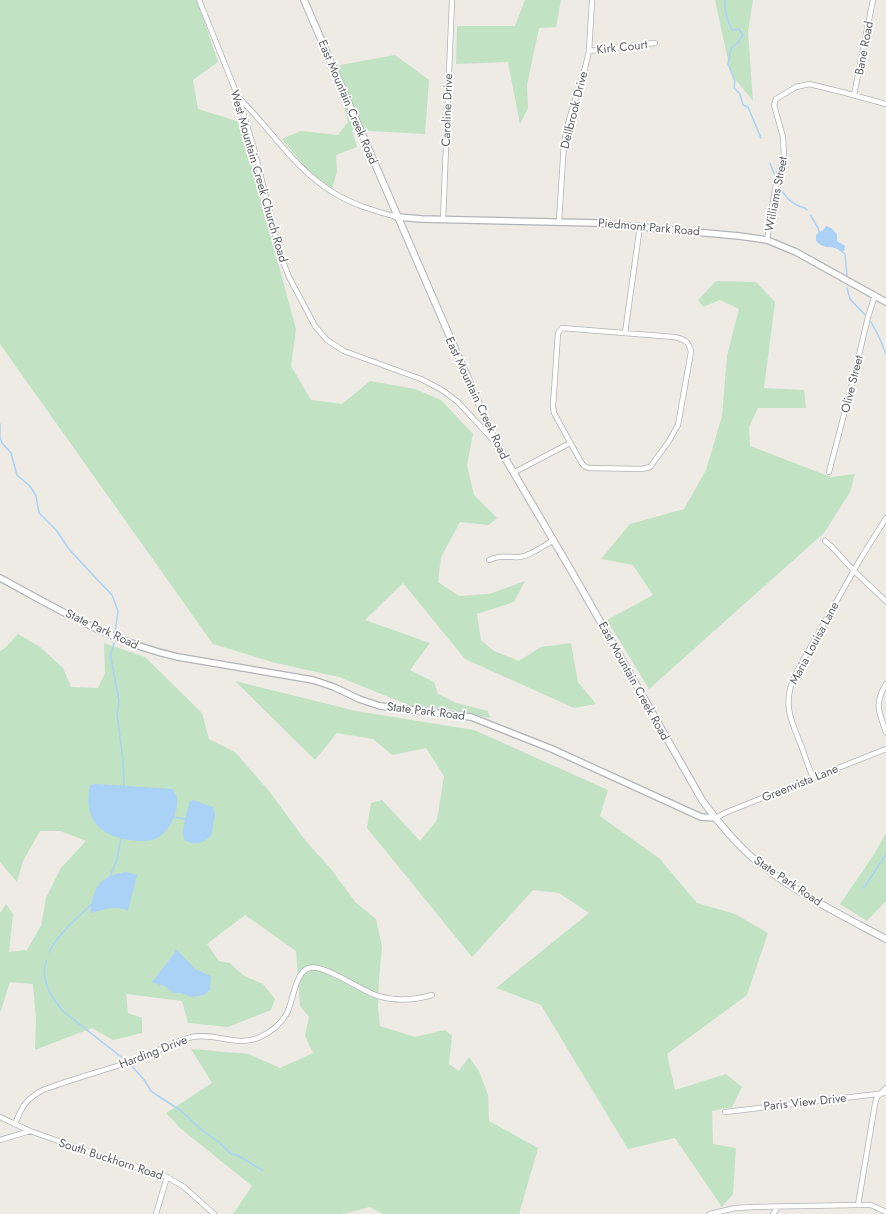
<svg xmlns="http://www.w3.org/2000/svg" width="886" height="1214" viewBox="0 0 886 1214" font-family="Jost,sans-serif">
<rect width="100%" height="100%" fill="#edebe4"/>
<!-- green -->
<path fill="#c2e2c4" d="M 0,0 L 197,0 L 218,62 L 193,80 L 198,109 L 240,122 L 296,329 L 291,366 L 311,400 L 342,404 L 370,381 L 415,389 L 441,400 L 473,434 L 467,465 L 474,495 L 497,518 L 489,525 L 460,522 L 441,557 L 438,582 L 459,596 L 489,594 L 525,581 L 514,602 L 477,614 L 481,640 L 494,651 L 519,661 L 541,647 L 571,643 L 578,682 L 596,704 L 574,708 L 465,659 L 403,583 L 365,620 L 430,643 L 410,670 L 434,682 L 438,694 L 456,703 L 488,711 L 490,718 L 443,708 L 411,706 L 339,677 L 272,662 L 213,644 L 0,344 Z
M 525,0 L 561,0 L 556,27 L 539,28 L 527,85 L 528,108 L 520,124 L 508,62 L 456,64 L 457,26 L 515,26 Z
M 715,0 L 753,0 L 748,32 L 753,101 L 731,74 Z
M 395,55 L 429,80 L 425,134 L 352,130 L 357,147 L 336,155 L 337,171 L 332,190 L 311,174 L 282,139 L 301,131 L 338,135 L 348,122 L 335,66 Z
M 716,281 L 756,282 L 775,302 L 764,388 L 804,390 L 806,408 L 758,408 L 749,427 L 750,446 L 831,477 L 855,474 L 850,492 L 824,533 L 649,689 L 607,620 L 653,595 L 633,565 L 601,559 L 630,524 L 684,509 L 706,470 L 722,416 L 727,356 L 739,309 L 720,300 L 703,307 L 698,300 Z
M 18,634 L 40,647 L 63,668 L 71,687 L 98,688 L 105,673 L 104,643 L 145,657 L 202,713 L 209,739 L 235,752 L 269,791 L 305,840 L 331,869 L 356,903 L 376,919 L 382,947 L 379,980 L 378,1008 L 380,1026 L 415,1037 L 445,1030 L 452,1036 L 449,1064 L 459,1071 L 469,1057 L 479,1071 L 488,1095 L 489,1121 L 538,1148 L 519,1214 L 383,1214 L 370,1207 L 343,1214 L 233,1214 L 252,1186 L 180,1128 L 166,1113 L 212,1083 L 191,1049 L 249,1054 L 280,1068 L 313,1053 L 305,1036 L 309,1017 L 300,1006 L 296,951 L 245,915 L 207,944 L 219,961 L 230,963 L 244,976 L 263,984 L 275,999 L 271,1010 L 228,1027 L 188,1023 L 182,1001 L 126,994 L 128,1013 L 142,1018 L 142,1033 L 113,1040 L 92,1028 L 35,1050 L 36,1019 L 33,984 L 10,982 L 0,1013 L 0,913 L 6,904 L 13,914 L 9,952 L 27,950 L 41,926 L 46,898 L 61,868 L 86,841 L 60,831 L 40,831 L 23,861 L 17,882 L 0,862 L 0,651 L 4,649 Z
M 235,681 L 356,711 L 474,730 L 608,790 L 600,816 L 660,859 L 697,903 L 735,914 L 768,933 L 747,995 L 667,1054 L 675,1090 L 726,1074 L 742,1087 L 732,1107 L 712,1111 L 713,1144 L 736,1148 L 733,1194 L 722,1207 L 675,1138 L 628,1149 L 541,1005 L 496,988 L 589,913 L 559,893 L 533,890 L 472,957 L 367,828 L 371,803 L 382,800 L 420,841 L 437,820 L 444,776 L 426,748 L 392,755 L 373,739 L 337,733 L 315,760 Z
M 886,833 L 886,901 L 867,921 L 840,904 L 873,856 Z"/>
<!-- water -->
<path fill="#aad1f6" d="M 826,226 L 831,228 L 837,234 L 837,241 L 845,246 L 844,251 L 842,251 C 831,244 826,251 816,241 L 816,235 L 823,230 Z
M 96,784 L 173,789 C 174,792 176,795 177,797 C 179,812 169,833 155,839 C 148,842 138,841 131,840 C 98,836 83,818 90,785 Z
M 193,800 L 213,807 L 215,814 L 211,836 C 202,844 195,846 184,840 C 181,831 187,811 190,801 Z
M 126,872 L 137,875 L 128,911 C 115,904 103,910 90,913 C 94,888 98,876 126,872 Z
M 176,949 L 195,969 L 211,976 L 210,990 L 204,995 L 192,997 L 180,993 L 173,993 L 166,987 L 152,982 L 174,954 Z"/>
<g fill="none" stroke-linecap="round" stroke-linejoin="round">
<!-- stream -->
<path stroke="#aad1f6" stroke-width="1.5" d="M 725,0 C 724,11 727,20 732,30 L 739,29 L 743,35 L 738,43 L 731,48 L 728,64 L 735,81 L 734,88 L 740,94 L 743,105 L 748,107 L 761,138
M 770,163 L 775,176
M 779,185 C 784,196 792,205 805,208 L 807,210
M 811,216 L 818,228 L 820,235
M 836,247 L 845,254 L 847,276
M 847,288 L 850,299 L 865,315
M 871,322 L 880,339 L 886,354
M 0,424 L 0,437 L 2,443 L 11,453 L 17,475 L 30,486 L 36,496 L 39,513 L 56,530 L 69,549 L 92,574 L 112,595 L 118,611 L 115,633
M 114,643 L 111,653 L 111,658 L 119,701 L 117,714 L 123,761 L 124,786
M 173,817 L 186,819
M 110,877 L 117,859 L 121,838
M 864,888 L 886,854
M 49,952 C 59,933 77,918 93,903
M 46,961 C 40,981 51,998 64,1012 L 125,1060
M 131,1065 L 145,1081 L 151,1091 L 158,1096 L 180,1110 L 203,1131 L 219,1142 L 231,1154 L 237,1155 L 262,1170"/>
<defs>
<path id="minor" d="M 199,0 L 238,97 L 253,145 L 280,254 L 289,277 L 315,326 L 327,340 L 344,351 L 421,379 L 442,390 L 458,402 L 493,440
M 589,51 L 655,43
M 854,95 L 873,0
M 239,98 C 271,129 295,170 334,193 C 354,205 375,211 397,217
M 443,220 L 452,0
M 559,221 L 564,143 L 569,120 L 585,68 L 589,51 L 592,0
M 767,240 L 775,189 L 784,155 L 783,137 L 774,105 L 776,99 L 796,87 L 809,84 L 842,92 L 886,104
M 562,328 L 674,337 C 684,339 689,341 691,352 L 678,425 L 669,441 L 650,467 L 642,469 L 589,468 L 584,466 L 581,462 L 554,413 L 553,406 L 558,333 Z
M 625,333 L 640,226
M 829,472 L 854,376 L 868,317 L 875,295
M 513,473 L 570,443
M 825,541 L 832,547 L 854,571 L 886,601
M 489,560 C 503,554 507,558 520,557 C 532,555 543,546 554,540
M 886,684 C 874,703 879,713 886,732
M 813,777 C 808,767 805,756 801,745 C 789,717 782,700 797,671 L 861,558 L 886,518
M 715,818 L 727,812 L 886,749
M 725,1112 L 886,1093
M 0,1117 L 30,1131 L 81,1149 L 167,1177 L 184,1187 L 214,1214
M 15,1124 C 22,1106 26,1099 43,1090 C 74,1078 107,1070 138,1059 C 156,1052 173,1042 192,1037 C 215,1032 238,1048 260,1037 C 271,1032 281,1024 287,1013 C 293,1002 295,972 309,968 C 325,964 361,991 378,996 C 395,1001 415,1000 432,995
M 0,1140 L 30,1131
M 858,1205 L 875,1104 L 877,1097 L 886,1088
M 156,1214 L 167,1177
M 710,1214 L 735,1208 L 754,1207 L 858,1205 L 871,1205 L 886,1212
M 773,1214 L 778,1207"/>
<path id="tertiary" d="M 397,217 L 422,219 L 597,223 L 739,236 L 767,240 L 796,252 L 886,302
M 0,578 C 58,609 113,643 178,657 L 313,680 L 334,687 L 359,699 L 380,706 L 471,717 L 552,749 L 701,817 L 715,818"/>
<path id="secondary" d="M 304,0 L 495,441 L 572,572 L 702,800 C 720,825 740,849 764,867 C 802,896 845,917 886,939"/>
</defs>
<!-- minor casing -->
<use href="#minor" stroke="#b1b3b8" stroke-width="6"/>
<!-- tertiary casing -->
<use href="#tertiary" stroke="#b1b3b8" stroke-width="8"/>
<!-- secondary casing -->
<use href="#secondary" stroke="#b3b5ba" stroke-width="8"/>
<!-- minor -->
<use href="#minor" stroke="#fff" stroke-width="4.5"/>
<!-- tertiary -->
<use href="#tertiary" stroke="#fff" stroke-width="5.5"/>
<!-- secondary -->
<use href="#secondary" stroke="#fff" stroke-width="6"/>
</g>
<g text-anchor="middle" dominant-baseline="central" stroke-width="3.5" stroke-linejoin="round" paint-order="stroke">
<!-- street labels -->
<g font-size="12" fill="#5c5e63" stroke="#fff">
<text transform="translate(622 47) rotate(-6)">Kirk Court</text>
<text transform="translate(864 48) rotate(-79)">Bane Road</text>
<text transform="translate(348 102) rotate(67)">East Mountain Creek Road</text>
<text transform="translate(447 110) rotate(-88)">Caroline Drive</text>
<text transform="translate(574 110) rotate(-76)">Dellbrook Drive</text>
<text transform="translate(259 176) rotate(74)">West Mountain Creek Church Road</text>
<text transform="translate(776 194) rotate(-79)">Williams Street</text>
<text transform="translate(649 227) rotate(5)">Piedmont Park Road</text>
<text transform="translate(852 384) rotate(-76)">Olive Street</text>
<text transform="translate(477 398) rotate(65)">East Mountain Creek Road</text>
<text transform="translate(102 629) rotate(25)">State Park Road</text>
<text transform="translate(814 643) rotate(-62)">Maria Louisa Lane</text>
<text transform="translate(634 681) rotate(61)">East Mountain Creek Road</text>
<text transform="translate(426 711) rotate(7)">State Park Road</text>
<text transform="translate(800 783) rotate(-22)">Greenvista Lane</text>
<text transform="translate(788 881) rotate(34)">State Park Road</text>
<text transform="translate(153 1052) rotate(-21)">Harding Drive</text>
<text transform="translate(805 1102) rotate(-6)">Paris View Drive</text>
<text transform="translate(111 1159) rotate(18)">South Buckhorn Road</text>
</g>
</g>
</svg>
